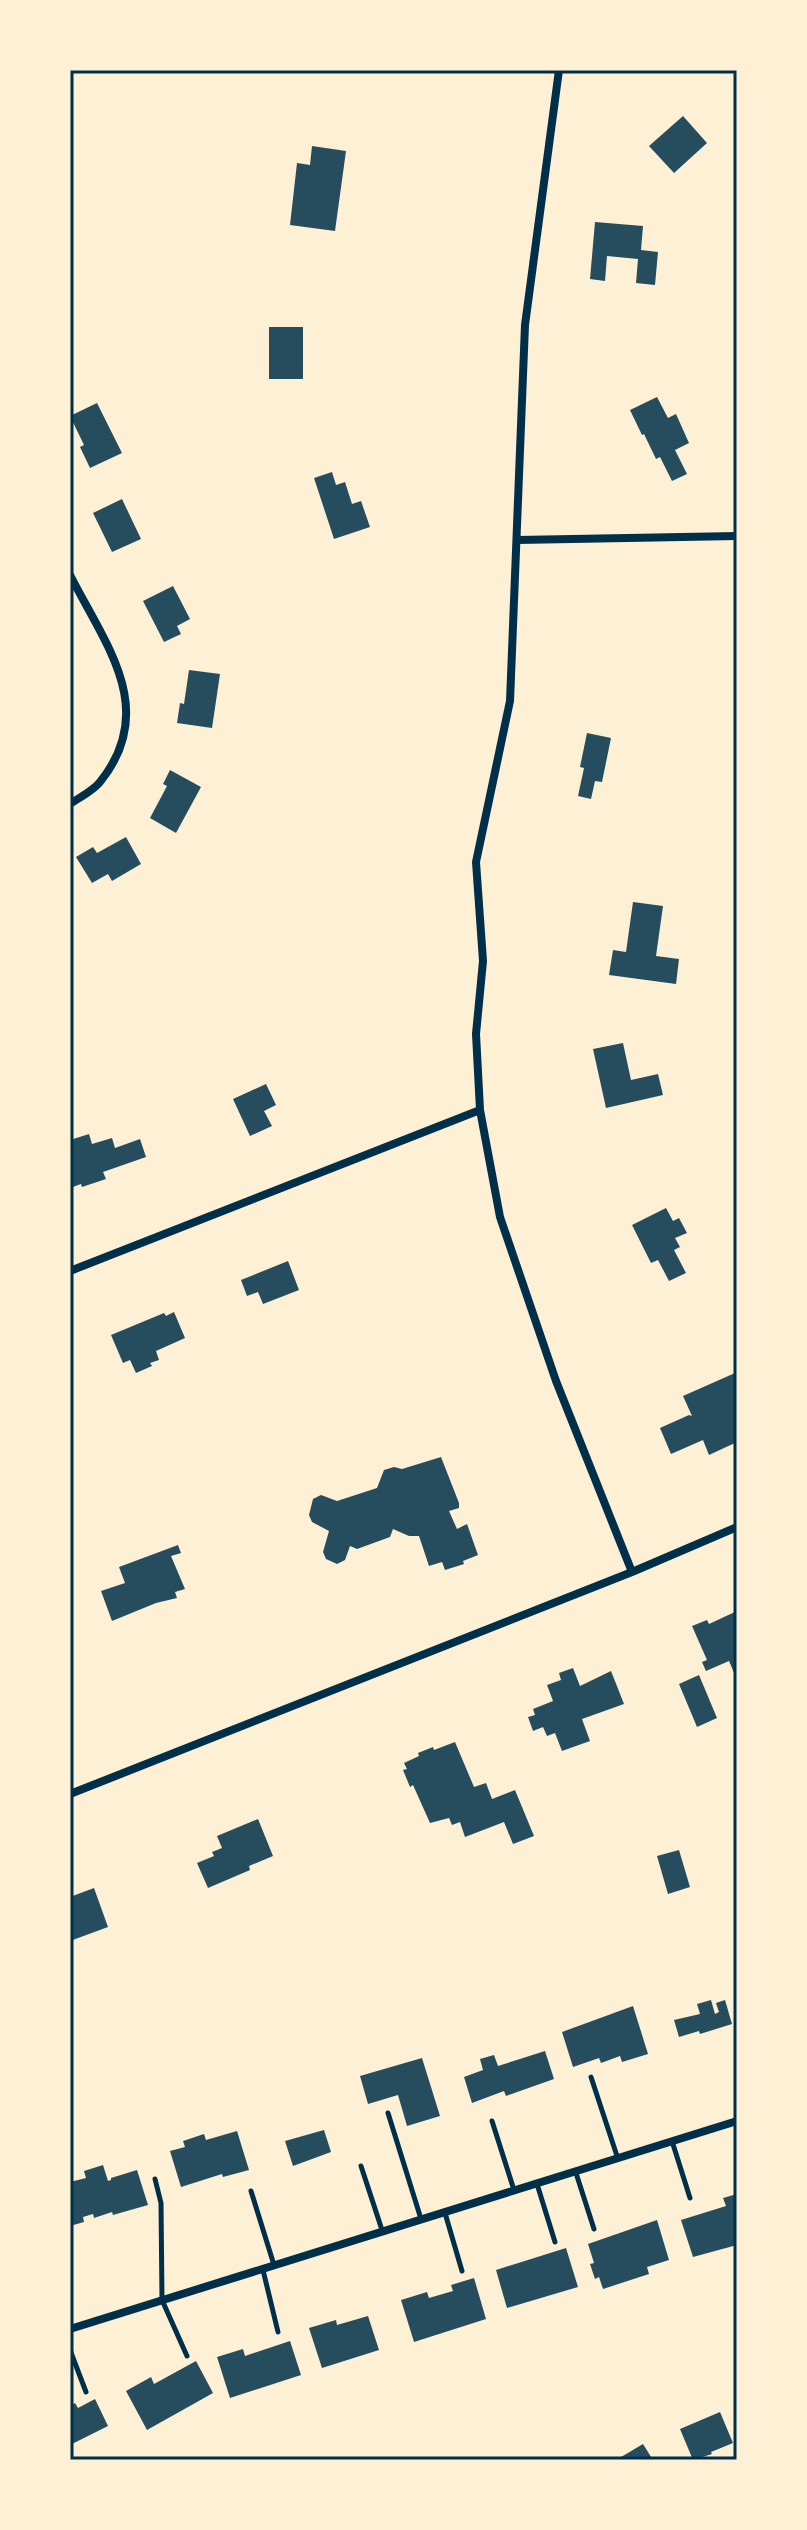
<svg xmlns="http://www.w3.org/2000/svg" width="807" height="2530" viewBox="0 0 807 2530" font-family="Ubuntu,sans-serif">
<rect width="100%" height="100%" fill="#fdf0d5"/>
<!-- building -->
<path fill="#264d5e" d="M 683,116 L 707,143 L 674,173 L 649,146 Z
M 312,146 L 346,151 L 335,231 L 290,225 L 297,163 L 310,165 Z
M 595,222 L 643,226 L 641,250 L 658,252 L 655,285 L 636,283 L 638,259 L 607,256 L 605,281 L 590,279 Z
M 269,327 L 303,327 L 303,379 L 269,379 Z
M 657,397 L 668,418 L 676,414 L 689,443 L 675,450 L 687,474 L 672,481 L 660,457 L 656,459 L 644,434 L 642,435 L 630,410 Z
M 97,403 L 122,453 L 90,468 L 80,447 L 84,445 L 70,416 Z
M 332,472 L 336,485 L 345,482 L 352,504 L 361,501 L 370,527 L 334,539 L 314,478 Z
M 122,499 L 141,539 L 112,552 L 93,513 Z
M 173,586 L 190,619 L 177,626 L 181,634 L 164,642 L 143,601 Z
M 189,670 L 220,674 L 212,728 L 177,723 L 180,703 L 184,704 Z
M 587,733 L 611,738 L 602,782 L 595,781 L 591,799 L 578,796 L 584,768 L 580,767 Z
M 170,770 L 201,787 L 176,833 L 150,818 L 167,786 L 163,784 Z
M 126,837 L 141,864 L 112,881 L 108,874 L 92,883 L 76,857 L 93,847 L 97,853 Z
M 633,902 L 663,906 L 656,956 L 679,959 L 676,984 L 609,975 L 613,950 L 626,952 Z
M 623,1043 L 631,1080 L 658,1074 L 663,1095 L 606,1108 L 593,1049 Z
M 266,1084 L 276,1105 L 264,1111 L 272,1126 L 250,1136 L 233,1099 Z
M 89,1134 L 92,1144 L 112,1138 L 115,1148 L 140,1139 L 146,1157 L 103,1172 L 106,1179 L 82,1187 L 81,1184 L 70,1188 L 70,1166 L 73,1165 L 70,1140 Z
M 666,1208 L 673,1221 L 679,1218 L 687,1233 L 675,1238 L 680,1247 L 674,1250 L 686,1273 L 669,1281 L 658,1260 L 651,1263 L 632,1225 Z
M 288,1261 L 299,1290 L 263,1304 L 258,1292 L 247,1296 L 241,1280 Z
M 174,1312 L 185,1338 L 156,1351 L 159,1360 L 150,1363 L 152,1366 L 136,1373 L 130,1360 L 123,1363 L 111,1335 L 164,1313 L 166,1316 Z
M 735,1373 L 737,1378 L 737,1442 L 709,1455 L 703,1440 L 671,1454 L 660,1428 L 689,1415 L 692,1416 L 683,1396 Z
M 441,1457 L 459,1503 L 459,1508 L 449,1511 L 457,1529 L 467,1524 L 478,1555 L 463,1561 L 464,1564 L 445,1570 L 442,1562 L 429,1566 L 419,1536 L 409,1536 L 393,1529 L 390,1537 L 357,1549 L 350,1546 L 345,1560 L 337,1564 L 326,1559 L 323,1552 L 329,1531 L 312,1522 L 309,1515 L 313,1499 L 321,1495 L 337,1501 L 377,1488 L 384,1470 L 394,1467 L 402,1469 Z
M 178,1545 L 181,1553 L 171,1556 L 185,1589 L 175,1592 L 177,1598 L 156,1603 L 112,1621 L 101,1591 L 125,1583 L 119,1567 Z
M 737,1611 L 737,1671 L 734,1673 L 729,1661 L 706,1671 L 702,1662 L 707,1660 L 692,1626 L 707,1620 L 709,1624 Z
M 573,1668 L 580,1686 L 611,1671 L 624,1704 L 582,1719 L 590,1741 L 562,1751 L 555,1733 L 547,1736 L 543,1727 L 533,1731 L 528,1717 L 535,1715 L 533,1709 L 553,1701 L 547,1685 L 561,1680 L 559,1673 Z
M 699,1675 L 717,1718 L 697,1727 L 679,1684 Z
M 455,1742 L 474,1787 L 486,1783 L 492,1799 L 515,1790 L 534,1836 L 513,1844 L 504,1822 L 465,1837 L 460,1822 L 452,1825 L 449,1818 L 430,1823 L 413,1785 L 410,1787 L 403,1770 L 407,1769 L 404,1763 L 419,1756 L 418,1753 L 433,1747 L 434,1750 Z
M 258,1819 L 273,1856 L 249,1866 L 250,1870 L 208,1888 L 197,1863 L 214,1856 L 212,1852 L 222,1848 L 217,1836 Z
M 679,1850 L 690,1887 L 668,1894 L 657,1856 Z
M 94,1888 L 108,1927 L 70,1941 L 70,1897 Z
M 711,2000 L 715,2014 L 719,2012 L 716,2003 L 725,2000 L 732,2024 L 700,2034 L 699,2031 L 679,2037 L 674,2020 L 700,2014 L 697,2004 Z
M 633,2006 L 648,2054 L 622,2062 L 620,2056 L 601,2063 L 599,2058 L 573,2067 L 562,2032 Z
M 545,2051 L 554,2079 L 506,2096 L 504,2091 L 472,2103 L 464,2077 L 483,2070 L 480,2059 L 494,2055 L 498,2066 Z
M 422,2058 L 440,2116 L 407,2126 L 398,2095 L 368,2104 L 360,2076 Z
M 324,2130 L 331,2152 L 293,2166 L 285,2141 Z
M 237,2131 L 249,2170 L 223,2177 L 222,2174 L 181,2187 L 170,2151 L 185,2147 L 183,2141 L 204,2134 L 206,2140 Z
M 103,2165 L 108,2181 L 111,2180 L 111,2178 L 137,2170 L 148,2205 L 113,2215 L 112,2212 L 94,2218 L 93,2214 L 83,2217 L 84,2222 L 70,2226 L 70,2182 L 86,2178 L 84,2171 Z
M 737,2194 L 737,2245 L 693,2257 L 681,2220 L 726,2206 L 723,2198 Z
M 657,2220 L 669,2260 L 647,2267 L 649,2274 L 603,2289 L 599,2277 L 595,2279 L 590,2264 L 594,2263 L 588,2244 Z
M 566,2248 L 578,2287 L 507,2308 L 496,2270 Z
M 474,2278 L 486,2319 L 414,2342 L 401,2300 L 427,2292 L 429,2298 L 453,2291 L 451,2285 Z
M 368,2316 L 379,2350 L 322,2368 L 309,2328 L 336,2320 L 337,2325 Z
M 290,2341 L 301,2375 L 230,2398 L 217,2357 L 243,2349 L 245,2356 Z
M 196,2361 L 213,2393 L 147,2430 L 126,2391 L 151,2377 L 154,2384 Z
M 95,2399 L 108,2426 L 70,2445 L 70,2406 L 75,2403 L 78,2408 Z
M 720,2412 L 733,2443 L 711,2452 L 712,2454 L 693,2460 L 680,2429 Z
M 643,2444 L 653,2460 L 616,2460 Z"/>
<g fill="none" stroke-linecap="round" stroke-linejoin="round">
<!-- service -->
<path stroke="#003049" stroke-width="5" d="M 591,2077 L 618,2159
M 388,2113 L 421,2219
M 492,2121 L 514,2190
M 672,2141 L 690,2198
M 361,2166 L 382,2230
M 576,2173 L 594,2229
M 155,2179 L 161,2203 L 162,2300 L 187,2356
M 537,2184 L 555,2242
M 251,2191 L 274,2265
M 445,2213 L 462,2271
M 263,2270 L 278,2332
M 70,2350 L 86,2392"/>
<!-- minor -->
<path stroke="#003049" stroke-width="8" d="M 559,70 L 525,325 L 510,701 L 476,862 L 483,961 L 476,1034 L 480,1110 L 500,1217 L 556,1381 L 632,1572
M 517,540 L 737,536
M 70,575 C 105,644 159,709 100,782 C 93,791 80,797 70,804
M 70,1271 L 480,1110
M 70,1794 L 632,1572 L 737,1527
M 70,2329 L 737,2121"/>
</g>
<!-- border -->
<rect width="807" height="2530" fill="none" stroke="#fdf0d5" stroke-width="144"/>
<rect x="72" y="72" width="663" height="2386" fill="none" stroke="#003049" stroke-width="3"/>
</svg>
